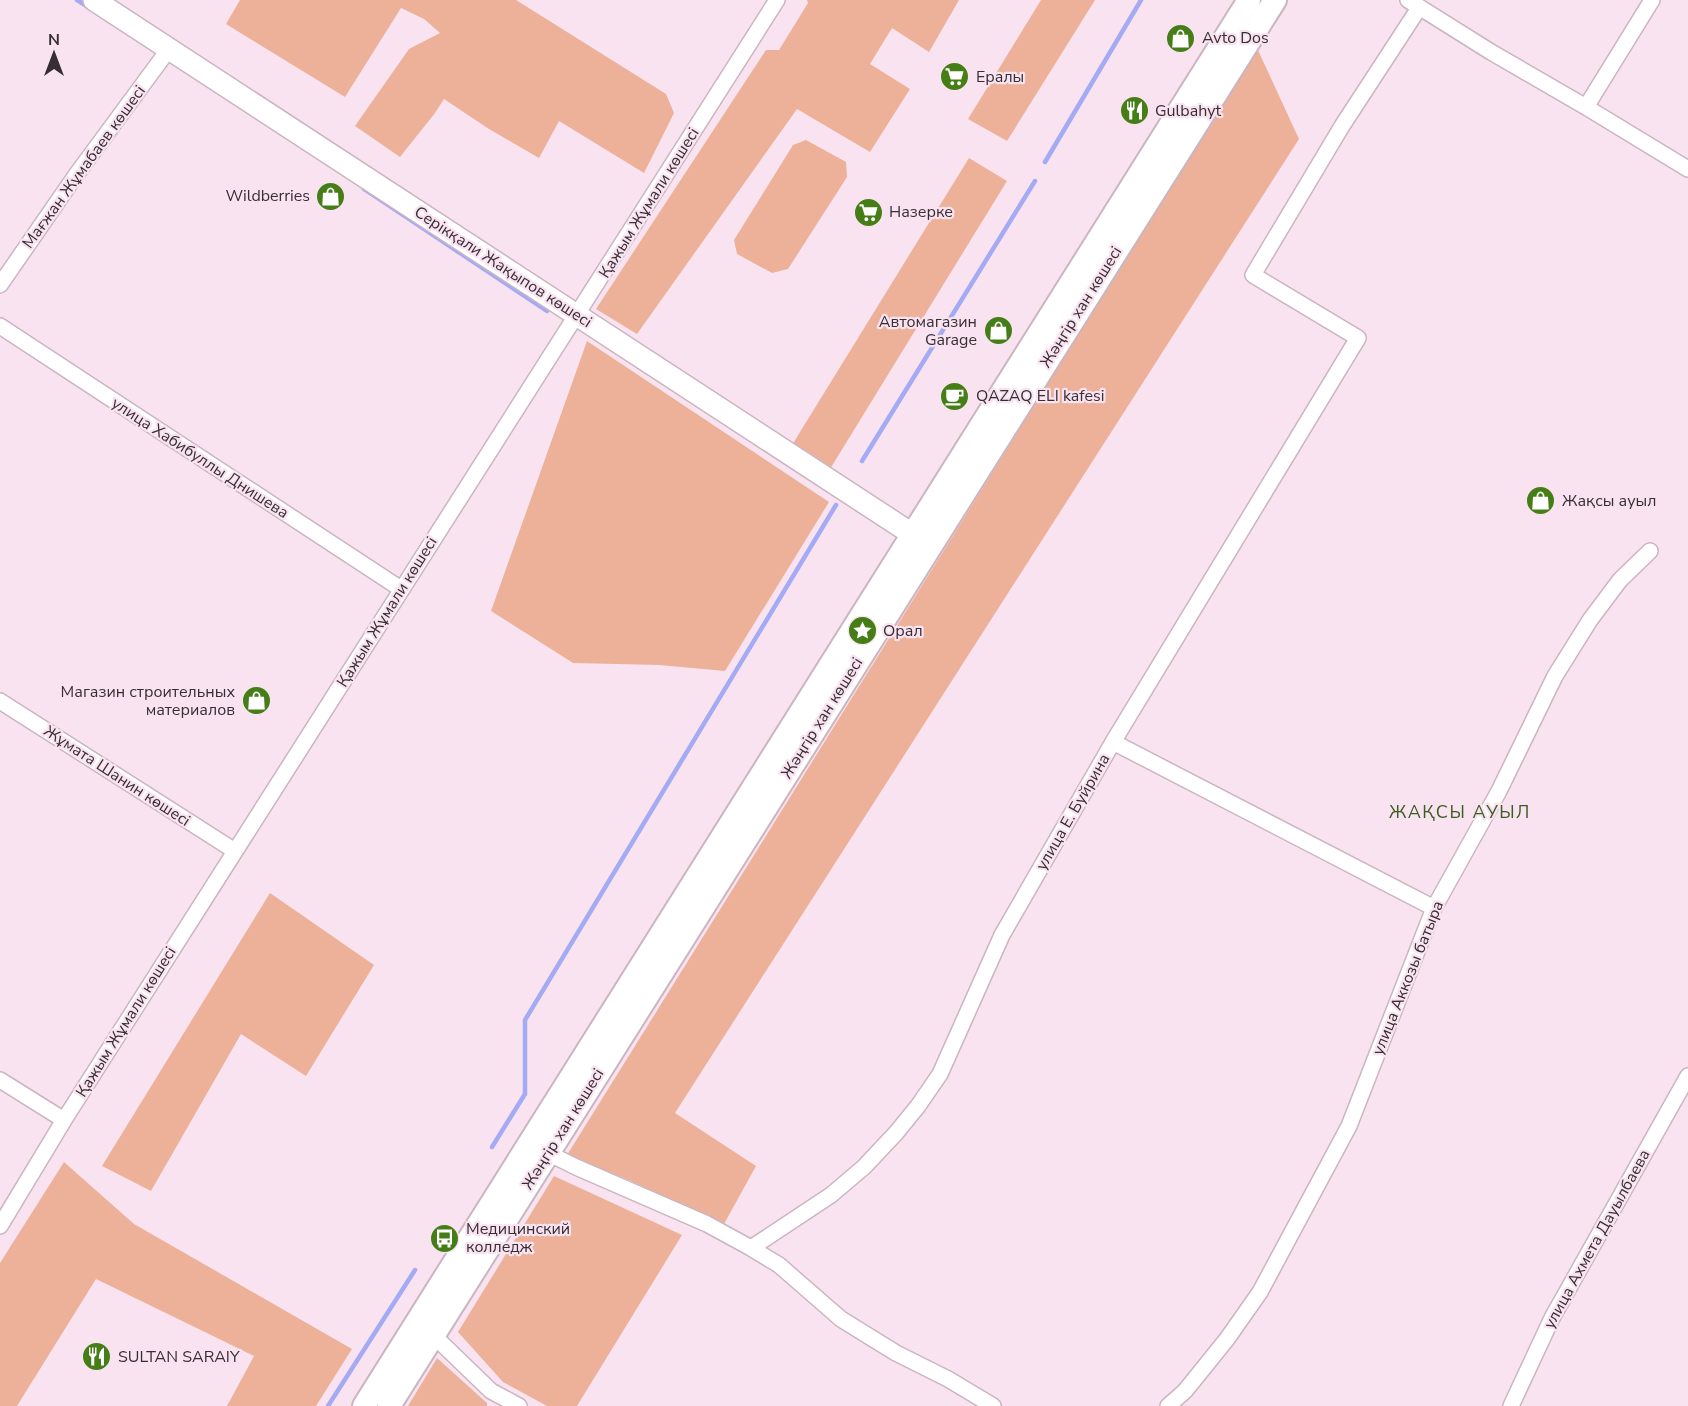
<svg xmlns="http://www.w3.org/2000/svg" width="1688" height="1406" viewBox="0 0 1688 1406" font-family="'Nunito Sans',sans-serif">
<rect width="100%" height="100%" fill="#f9e3f0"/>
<!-- green -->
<path fill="#edb199" d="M 240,0 L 516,0 L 666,94 L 674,113 L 644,173 L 559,121 L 539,158 L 489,129 L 444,99 L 435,113 L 400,157 L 355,126 L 409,49 L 440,33 L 424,19 L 401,8 L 345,97 L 226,24 Z
M 807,0 L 959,0 L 929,52 L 892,28 L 870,64 L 910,89 L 870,152 L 797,109 L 637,334 L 596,309 L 766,50 L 779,50 L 808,3 Z
M 1041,0 L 1095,0 L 1007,141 L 968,119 Z
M 1257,48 L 1299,139 L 675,1113 L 756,1166 L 724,1224 L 631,1181 L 567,1155 Z
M 806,140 L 846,162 L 847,177 L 788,269 L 772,273 L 737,254 L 734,240 L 793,145 Z
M 969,158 L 1007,181 L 830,469 L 792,445 Z
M 587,341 L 829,502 L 725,671 L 659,665 L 573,663 L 491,611 Z
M 270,893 L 374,965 L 306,1076 L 241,1034 L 151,1191 L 102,1166 Z
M 64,1162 L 134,1224 L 352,1349 L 316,1406 L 227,1406 L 254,1356 L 96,1279 L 17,1406 L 0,1406 L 0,1263 Z
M 554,1176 L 682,1235 L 577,1406 L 547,1406 L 503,1382 L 458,1332 Z
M 437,1358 L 487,1403 L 487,1406 L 408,1406 Z"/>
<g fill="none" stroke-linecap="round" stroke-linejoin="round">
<!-- stream -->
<path stroke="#a4aaf4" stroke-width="4.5" d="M 77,0 L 90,8
M 1045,162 L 1141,0
M 364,189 L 547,311
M 862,461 L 1035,181
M 492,1147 L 525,1094 L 525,1020 L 836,505
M 328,1406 L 415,1270"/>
<defs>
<path id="minor" d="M 1408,0 L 1491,52 L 1586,107 L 1688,169
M 1586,107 L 1652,0
M 0,285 L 76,175 L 169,49
M 0,326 L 401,589
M 0,701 L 235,851
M 1113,742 L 1434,908
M 0,1080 L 64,1120
M 548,1153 L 576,1167 L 707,1224 L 751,1248 L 779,1265 L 841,1319 L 896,1353 L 948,1379 L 993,1406
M 0,1226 L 64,1120 L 777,0
M 751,1248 L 831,1195 L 864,1167 L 896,1133 L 918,1106 L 940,1074 L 1002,935 L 1113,742 L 1358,338 L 1253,275 L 1342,126 L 1419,8
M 426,1331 L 433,1335 L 491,1391 L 519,1406
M 1168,1406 L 1185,1391 L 1227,1339 L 1260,1292 L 1349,1126 L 1434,908 L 1499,791 L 1555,676 L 1590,620 L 1620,580 L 1650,551
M 1511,1406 L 1552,1318 L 1688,1076"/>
<path id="secondary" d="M 94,0 L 912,534 L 925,548"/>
<path id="primary" d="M 364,1406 L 1249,0
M 389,1406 L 1275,0"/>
</defs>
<!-- minor casing -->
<use href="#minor" stroke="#cab5c1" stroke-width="18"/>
<!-- secondary casing -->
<use href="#secondary" stroke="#cab5c1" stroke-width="24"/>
<!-- primary casing -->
<use href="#primary" stroke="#cab5c1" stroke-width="26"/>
<!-- minor -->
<use href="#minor" stroke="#fff" stroke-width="15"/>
<!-- secondary -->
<use href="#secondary" stroke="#fff" stroke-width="21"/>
<!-- primary -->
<use href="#primary" stroke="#fff" stroke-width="22"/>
</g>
<!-- icons -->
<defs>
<symbol id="shop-disc" viewBox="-11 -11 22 22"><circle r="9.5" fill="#457e16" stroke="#f9e3f0"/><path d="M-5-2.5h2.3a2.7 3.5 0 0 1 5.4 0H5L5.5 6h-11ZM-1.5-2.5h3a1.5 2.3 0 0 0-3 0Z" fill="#fff"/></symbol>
<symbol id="supermarket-disc" viewBox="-11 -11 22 22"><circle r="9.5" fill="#457e16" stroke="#f9e3f0"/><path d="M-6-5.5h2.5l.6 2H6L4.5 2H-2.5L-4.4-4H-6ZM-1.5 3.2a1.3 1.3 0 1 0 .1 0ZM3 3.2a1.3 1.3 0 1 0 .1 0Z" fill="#fff"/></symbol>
<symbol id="restaurant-disc" viewBox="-11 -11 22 22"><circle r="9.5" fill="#457e16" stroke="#f9e3f0"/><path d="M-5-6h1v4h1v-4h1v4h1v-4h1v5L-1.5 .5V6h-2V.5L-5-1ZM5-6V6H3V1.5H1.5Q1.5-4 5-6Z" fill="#fff"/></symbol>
<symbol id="cafe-disc" viewBox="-11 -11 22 22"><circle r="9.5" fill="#457e16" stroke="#f9e3f0"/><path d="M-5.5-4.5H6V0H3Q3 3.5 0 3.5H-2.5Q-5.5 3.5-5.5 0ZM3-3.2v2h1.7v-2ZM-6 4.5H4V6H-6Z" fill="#fff"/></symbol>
<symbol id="sight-disc" viewBox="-11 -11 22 22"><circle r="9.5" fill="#457e16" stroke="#f9e3f0"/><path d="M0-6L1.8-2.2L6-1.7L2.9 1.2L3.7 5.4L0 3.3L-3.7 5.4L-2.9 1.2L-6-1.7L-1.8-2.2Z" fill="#fff"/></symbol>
<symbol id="bus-disc" viewBox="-11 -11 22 22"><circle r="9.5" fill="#457e16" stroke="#f9e3f0"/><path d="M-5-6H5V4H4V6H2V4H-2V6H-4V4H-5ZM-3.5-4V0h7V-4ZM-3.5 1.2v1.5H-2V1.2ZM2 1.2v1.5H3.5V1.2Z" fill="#fff"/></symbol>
</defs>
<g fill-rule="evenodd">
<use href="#shop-disc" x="1164" y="22" width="33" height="33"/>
<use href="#supermarket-disc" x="938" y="60" width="33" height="33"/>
<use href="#restaurant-disc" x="1118" y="94" width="33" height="33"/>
<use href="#shop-disc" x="314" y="180" width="33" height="33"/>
<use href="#supermarket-disc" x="852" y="196" width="33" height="33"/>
<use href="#shop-disc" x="982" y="314" width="33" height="33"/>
<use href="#cafe-disc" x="938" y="380" width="33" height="33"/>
<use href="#shop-disc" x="1524" y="484" width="33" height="33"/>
<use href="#sight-disc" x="846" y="614" width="33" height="33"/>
<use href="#shop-disc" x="240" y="684" width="33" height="33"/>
<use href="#bus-disc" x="428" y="1222" width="33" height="33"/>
<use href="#restaurant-disc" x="80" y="1340" width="33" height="33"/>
</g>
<g text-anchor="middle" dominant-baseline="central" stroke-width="4.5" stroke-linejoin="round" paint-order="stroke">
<!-- poi labels -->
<g font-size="16" fill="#362e33" stroke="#f9e3f0" text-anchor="start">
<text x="1202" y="38">Avto Dos</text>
<text x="976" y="77">Ералы</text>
<text x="1155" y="111">Gulbahyt</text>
<text x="310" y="196" text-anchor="end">Wildberries</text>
<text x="889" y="212">Назерке</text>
<text x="977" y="322" text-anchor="end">Автомагазин<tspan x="977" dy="18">Garage</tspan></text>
<text x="976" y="396">QAZAQ ELI kafesi</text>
<text x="1562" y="501">Жақсы ауыл</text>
<text x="883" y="631">Орал</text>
<text x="235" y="692" text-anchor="end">Магазин строительных<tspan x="235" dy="18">материалов</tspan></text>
<text x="466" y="1229">Медицинский<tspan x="466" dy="18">колледж</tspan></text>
<text x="118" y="1357">SULTAN SARAIY</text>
</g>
<!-- street labels -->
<g font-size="16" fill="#362e33" stroke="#f9e3f0">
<text transform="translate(84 167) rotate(-54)">Мағжан Жұмабаев көшесі</text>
<text transform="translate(649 203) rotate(-58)">Қажым Жұмали көшесі</text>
<text transform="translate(503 267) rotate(33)">Серікқали Жақыпов көшесі</text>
<text transform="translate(1081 307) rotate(-58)">Жәңгір хан көшесі</text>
<text transform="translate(200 458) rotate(33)">улица Хабибуллы Днишева</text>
<text transform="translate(387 612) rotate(-58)">Қажым Жұмали көшесі</text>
<text transform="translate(822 718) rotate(-58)">Жәңгір хан көшесі</text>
<text transform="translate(117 776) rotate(33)">Жұмата Шанин көшесі</text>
<text transform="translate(1073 812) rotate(-60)">улица Е. Буйрина</text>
<text transform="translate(1408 978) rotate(-68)">улица Аккозы батыра</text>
<text transform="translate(126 1022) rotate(-58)">Қажым Жұмали көшесі</text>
<text transform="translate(563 1129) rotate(-58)">Жәңгір хан көшесі</text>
<text transform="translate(1597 1239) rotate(-61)">улица Ахмета Дауылбаева</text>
</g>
<!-- neighbourhood labels -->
<g font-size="18" letter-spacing="1.5" fill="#395e20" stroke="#f9e3f0">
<text x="1460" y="812">ЖАҚСЫ АУЫЛ</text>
</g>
</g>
<!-- north arrow -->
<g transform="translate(54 54)" stroke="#f9e3f0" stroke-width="4.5" paint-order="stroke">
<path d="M0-4.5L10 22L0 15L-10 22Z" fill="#362e33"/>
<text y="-9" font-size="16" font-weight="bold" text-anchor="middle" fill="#362e33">N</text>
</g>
</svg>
